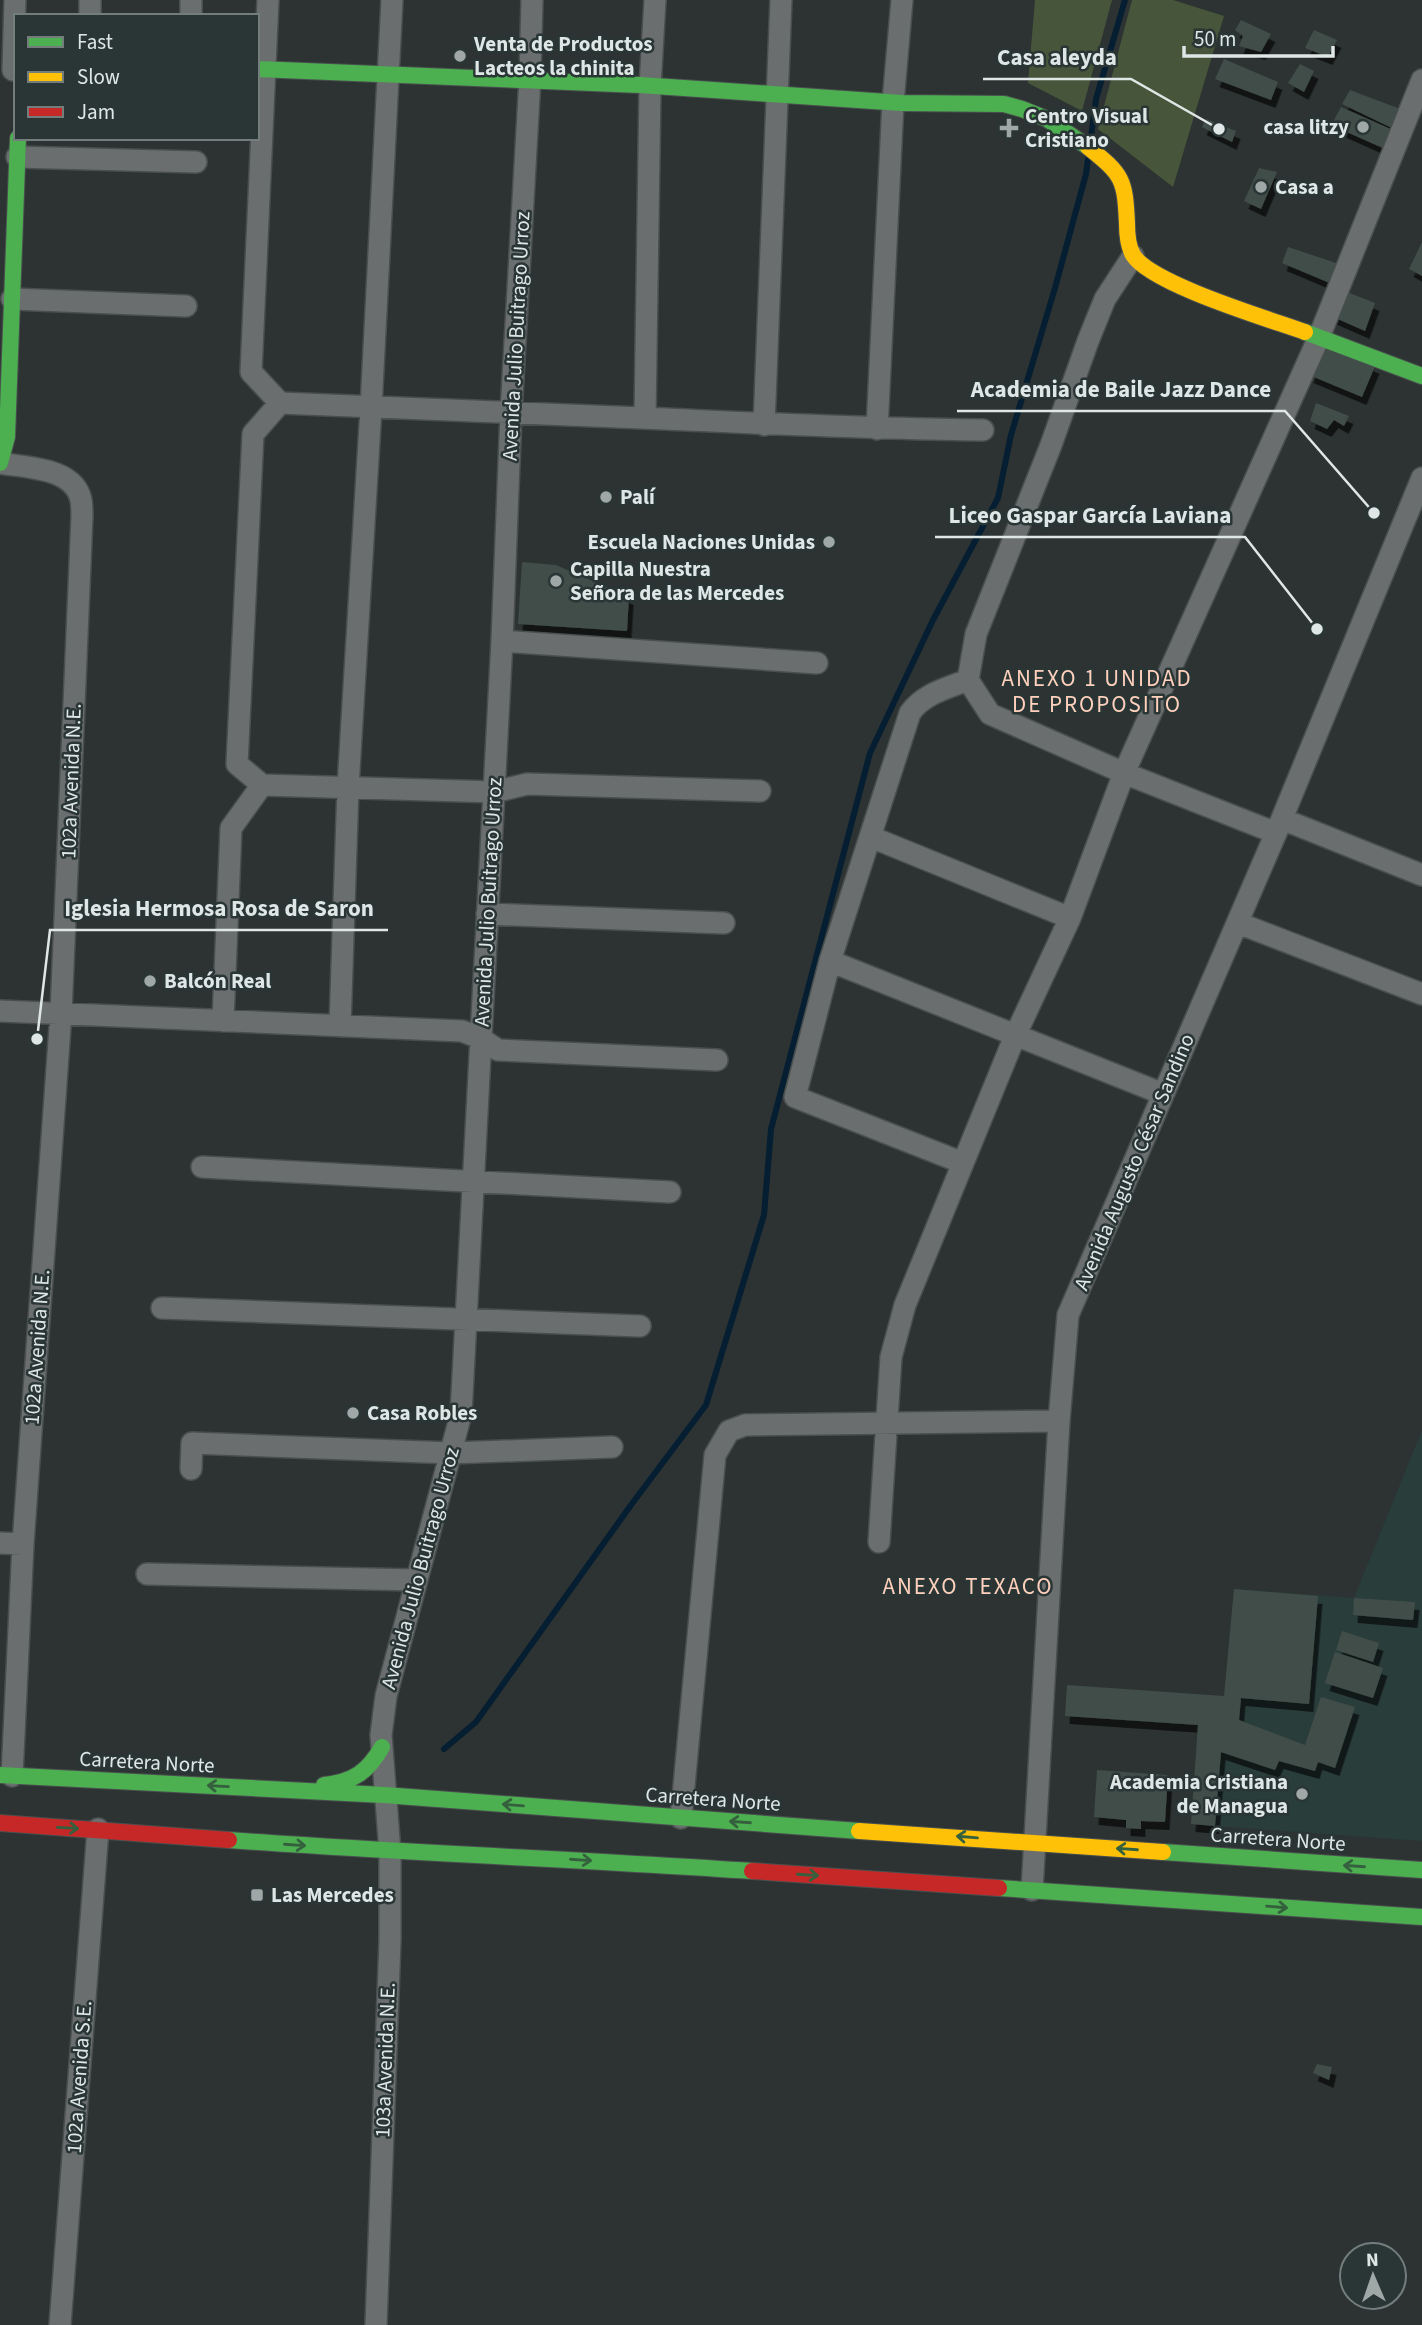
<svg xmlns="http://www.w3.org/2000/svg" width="1422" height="2325" viewBox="0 0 1422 2325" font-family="'Source Sans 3',sans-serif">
<defs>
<filter id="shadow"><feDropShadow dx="4.5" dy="8" stdDeviation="0" flood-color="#0009"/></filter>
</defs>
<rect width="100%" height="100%" fill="#2c3332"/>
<!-- built -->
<path fill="#293d3b" d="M 1422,1430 L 1422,1841 L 1215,1826 L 1234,1589 L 1354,1598 Z"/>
<!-- green -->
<path fill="#47563a" d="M 1035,0 L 1112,0 L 1082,111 L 1028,83 Z
M 1132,0 L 1173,0 L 1224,16 L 1173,187 L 1098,129 Z"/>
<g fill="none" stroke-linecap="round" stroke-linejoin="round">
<!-- stream -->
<path stroke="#051e32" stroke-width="6" d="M 1091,137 L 1096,99 L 1125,0
M 444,1749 L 476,1722 L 631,1505 L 706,1405 L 764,1215 L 771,1129 L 870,753 L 933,620 L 998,498 L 1011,435 L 1055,288 L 1086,174 L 1088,159"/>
</g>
<!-- building -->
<path fill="#414d48" filter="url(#shadow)" d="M 1241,20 L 1271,34 L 1261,52 L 1239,46 L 1243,36 L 1235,30 Z
M 1314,30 L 1337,40 L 1328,57 L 1305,48 Z
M 1224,59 L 1278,82 L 1271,100 L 1215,79 Z
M 1300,64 L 1314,71 L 1304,92 L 1288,83 Z
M 1350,90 L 1403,110 L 1394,129 L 1342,104 Z
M 1341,107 L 1395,131 L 1385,149 L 1340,129 L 1341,125 L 1333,122 Z
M 1206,119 L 1236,131 L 1232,142 L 1202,127 Z
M 1259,168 L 1277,172 L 1261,209 L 1244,201 Z
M 1422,242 L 1422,276 L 1409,269 Z
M 1288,247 L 1342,265 L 1332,284 L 1282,263 Z
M 1342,290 L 1375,303 L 1365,331 L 1331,316 Z
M 1322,342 L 1375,366 L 1362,397 L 1309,375 Z
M 1316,403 L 1349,416 L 1344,426 L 1334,420 L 1327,429 L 1310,421 Z
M 522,562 L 556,565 L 629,597 L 627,631 L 518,624 Z
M 1234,1589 L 1318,1596 L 1309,1704 L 1241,1698 L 1239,1720 L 1305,1745 L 1321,1697 L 1355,1707 L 1335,1768 L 1318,1762 L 1315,1771 L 1279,1761 L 1275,1770 L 1221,1752 L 1215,1826 L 1191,1824 L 1198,1725 L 1065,1716 L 1067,1685 L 1224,1696 Z
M 1354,1598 L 1415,1602 L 1413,1620 L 1353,1615 Z
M 1342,1631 L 1379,1643 L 1373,1662 L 1336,1650 Z
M 1335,1652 L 1383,1668 L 1373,1698 L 1325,1683 Z
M 1097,1770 L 1168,1775 L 1165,1822 L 1141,1821 L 1141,1829 L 1126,1828 L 1126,1820 L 1094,1817 Z
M 1317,2064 L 1332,2067 L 1329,2080 L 1313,2073 Z"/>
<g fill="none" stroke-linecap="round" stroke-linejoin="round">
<defs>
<path id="street" d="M 90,16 L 90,0
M 191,16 L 191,0
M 13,70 L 15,0
M 17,157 L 196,162
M 1133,256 L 1105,299 L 1088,341 L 1051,445 L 976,634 L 968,680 L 990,714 L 1124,773 L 1276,833
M 12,299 L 186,306
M 280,403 C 401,409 521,412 642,418 C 756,423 869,429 983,430
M 645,418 L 650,87 L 655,0
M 764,425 L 781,0
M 877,429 L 893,102 L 902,0
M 0,463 C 26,468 74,467 81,500 C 82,505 82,511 82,516 L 61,1013 L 23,1544 L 12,1776
M 502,641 L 817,663
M 262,785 L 494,792 L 527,784 L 760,791
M 1282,819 L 1422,875
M 871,837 L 1070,918
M 487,914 L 724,923
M 1238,923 L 1422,994
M 830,961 L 1163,1094
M 0,1011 L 462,1031 L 480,1038 L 498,1050 L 717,1060
M 223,1021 L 231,828 L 262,785 L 237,764 L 253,434 L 280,403 L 251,372 L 268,0
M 340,1026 L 348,787 L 371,408 L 392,0
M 963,1163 L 795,1097 L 830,961 L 910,713 C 923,694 947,688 968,680
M 202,1167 L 670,1192
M 162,1308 L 640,1326
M 191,1469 L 192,1443 L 452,1453 L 612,1447
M 879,1542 L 891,1357 L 905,1305 L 1015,1036 L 1070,918 L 1124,773 L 1319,337 L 1422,80
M 0,1543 L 23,1544
M 147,1574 L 416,1580
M 681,1818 L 715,1455 L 729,1431 L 745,1425 L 1059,1421
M 1032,1890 L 1059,1421 L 1068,1315 L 1276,833 L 1422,478
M 60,2325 L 98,1829
M 376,2325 L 390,1940 L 390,1852 L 381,1735 L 386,1696 L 461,1414 L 502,641 L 511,413 L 530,78 L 532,0"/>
<path id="fast" d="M 257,69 L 640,85 L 902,103 L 1004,104 L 1022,109 L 1047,119 L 1088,147
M 1305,332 L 1422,376
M 0,463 L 7,437 L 18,138
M 0,1775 L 384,1795 L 859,1831
M 324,1785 C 353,1782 368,1772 382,1747
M 229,1840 C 403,1853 578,1859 752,1871
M 1163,1852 L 1422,1870
M 999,1888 L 1422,1917"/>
<path id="slow" d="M 1088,147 C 1123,175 1125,179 1127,224 C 1127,234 1128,246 1133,255 C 1151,284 1269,319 1305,332
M 859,1831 L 1163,1852"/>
<path id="jam" d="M 0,1823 L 229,1840
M 752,1871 L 999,1888"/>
</defs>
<!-- street casing -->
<use href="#street" stroke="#494f4e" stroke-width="24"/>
<!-- fast casing -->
<use href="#fast" stroke="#494f4e" stroke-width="18"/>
<!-- slow casing -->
<use href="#slow" stroke="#494f4e" stroke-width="18"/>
<!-- jam casing -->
<use href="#jam" stroke="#494f4e" stroke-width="18"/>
<!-- street -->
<use href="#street" stroke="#6b6e6e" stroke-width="21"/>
<!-- fast -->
<use href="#fast" stroke="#4caf50" stroke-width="16"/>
<!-- slow -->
<use href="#slow" stroke="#ffc107" stroke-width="16"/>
<!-- jam -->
<use href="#jam" stroke="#c62828" stroke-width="16"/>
</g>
<!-- one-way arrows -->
<defs><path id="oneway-shaft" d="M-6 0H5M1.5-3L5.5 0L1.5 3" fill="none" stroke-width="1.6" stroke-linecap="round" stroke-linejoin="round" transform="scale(1.75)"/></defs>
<g stroke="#35603e">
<use href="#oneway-shaft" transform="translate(218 1786) rotate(-177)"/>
<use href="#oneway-shaft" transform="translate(513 1805) rotate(-175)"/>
<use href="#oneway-shaft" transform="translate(740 1822) rotate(-176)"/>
<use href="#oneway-shaft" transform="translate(68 1828) rotate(3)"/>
<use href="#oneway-shaft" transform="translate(967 1837) rotate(-175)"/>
<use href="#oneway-shaft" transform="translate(295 1845) rotate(4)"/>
<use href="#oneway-shaft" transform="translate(1127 1849) rotate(-176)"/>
<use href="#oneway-shaft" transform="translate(581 1860) rotate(4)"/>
<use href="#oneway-shaft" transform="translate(1354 1866) rotate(-176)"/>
<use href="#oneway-shaft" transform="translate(808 1875) rotate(4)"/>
<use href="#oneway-shaft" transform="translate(1277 1907) rotate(5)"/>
</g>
<!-- markers -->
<g fill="#a0a8a7" stroke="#293635" stroke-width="2.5">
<circle cx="460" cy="56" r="7"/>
<circle cx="1363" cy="127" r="7"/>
<path d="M1005.5 117.5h7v7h7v7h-7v7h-7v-7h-7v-7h7z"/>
<circle cx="1261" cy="187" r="7"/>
<circle cx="606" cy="497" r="7"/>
<circle cx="829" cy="542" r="7"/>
<circle cx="556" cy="581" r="7"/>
<circle cx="150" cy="981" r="7"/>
<circle cx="353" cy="1413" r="7"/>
<circle cx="1302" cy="1794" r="7"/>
<rect x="250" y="1888" width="14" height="14" rx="3.5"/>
</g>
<g text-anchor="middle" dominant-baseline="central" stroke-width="5" stroke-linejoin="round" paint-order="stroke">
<!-- poi labels -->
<g font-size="21" font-weight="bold" fill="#dfe7e6" stroke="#293635" text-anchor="start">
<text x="474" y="44">Venta de Productos<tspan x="474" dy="24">Lacteos la chinita</tspan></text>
<text x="1025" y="116">Centro Visual<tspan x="1025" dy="24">Cristiano</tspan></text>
<text x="1349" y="127" text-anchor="end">casa litzy</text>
<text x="1275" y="187">Casa a</text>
<text x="620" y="497">Palí</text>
<text x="815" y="542" text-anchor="end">Escuela Naciones Unidas</text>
<text x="570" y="569">Capilla Nuestra<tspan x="570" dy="24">Señora de las Mercedes</tspan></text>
<text x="164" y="981">Balcón Real</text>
<text x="367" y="1413">Casa Robles</text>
<text x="1288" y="1782" text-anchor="end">Academia Cristiana<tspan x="1288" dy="24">de Managua</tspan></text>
<text x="271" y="1895">Las Mercedes</text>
</g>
<!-- street labels -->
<g font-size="21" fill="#dfe7e6" stroke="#293635">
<text transform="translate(516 336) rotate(-87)">Avenida Julio Buitrago Urroz</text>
<text transform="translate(71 781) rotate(-88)">102a Avenida N.E.</text>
<text transform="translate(488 902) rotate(-87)">Avenida Julio Buitrago Urroz</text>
<text transform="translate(1134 1162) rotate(-67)">Avenida Augusto César Sandino</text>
<text transform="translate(37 1347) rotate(-86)">102a Avenida N.E.</text>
<text transform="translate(420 1568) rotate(-75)">Avenida Julio Buitrago Urroz</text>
<text transform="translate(147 1762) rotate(3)">Carretera Norte</text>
<text transform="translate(713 1799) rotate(4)">Carretera Norte</text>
<text transform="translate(1278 1839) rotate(4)">Carretera Norte</text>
<text transform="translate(385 2060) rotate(-88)">103a Avenida N.E.</text>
<text transform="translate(79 2077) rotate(-86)">102a Avenida S.E.</text>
</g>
<!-- neighbourhood labels -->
<g font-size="23" letter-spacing="2" fill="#ffd0bc" stroke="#293635">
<text x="1097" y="678">ANEXO 1 UNIDAD<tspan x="1097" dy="26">DE PROPOSITO</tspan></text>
<text x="968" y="1586">ANEXO TEXACO</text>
</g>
</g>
<!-- callouts -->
<path fill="none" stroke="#dfe7e6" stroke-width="2.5" d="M1219 129L1131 79H983M1374 513L1285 411H957M1317 629L1245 537H935M37 1039L50 930H388"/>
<g fill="#dfe7e6" stroke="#293635" stroke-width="2.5">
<circle cx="1219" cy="129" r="7"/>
<circle cx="1374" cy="513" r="7"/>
<circle cx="1317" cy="629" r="7"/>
<circle cx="37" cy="1039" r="7"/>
</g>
<g font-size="23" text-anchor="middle" font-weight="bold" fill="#dfe7e6" stroke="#293635" stroke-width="5" stroke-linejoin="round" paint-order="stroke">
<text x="1057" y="65">Casa aleyda</text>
<text x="1121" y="397">Academia de Baile Jazz Dance</text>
<text x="1090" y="523">Liceo Gaspar García Laviana</text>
<text x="219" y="916">Iglesia Hermosa Rosa de Saron</text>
</g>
<!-- legend -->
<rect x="14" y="14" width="245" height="126" fill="#293635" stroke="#727d7c" stroke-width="2"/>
<rect x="28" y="37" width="35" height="10" fill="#4caf50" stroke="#727d7c" stroke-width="2"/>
<text x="77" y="49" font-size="21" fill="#dfe7e6">Fast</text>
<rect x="28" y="72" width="35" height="10" fill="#ffc107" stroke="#727d7c" stroke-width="2"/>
<text x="77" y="84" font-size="21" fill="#dfe7e6">Slow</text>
<rect x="28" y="107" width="35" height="10" fill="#c62828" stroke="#727d7c" stroke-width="2"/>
<text x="77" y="119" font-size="21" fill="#dfe7e6">Jam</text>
<!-- north arrow -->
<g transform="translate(1373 2276) rotate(358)"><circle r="33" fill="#293635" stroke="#727d7c" stroke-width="2"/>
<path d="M0-5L12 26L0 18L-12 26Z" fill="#a0a8a7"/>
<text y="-10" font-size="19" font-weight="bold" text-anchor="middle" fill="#dfe7e6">N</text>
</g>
<!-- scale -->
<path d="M1184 46v10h149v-10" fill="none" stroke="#dfe7e6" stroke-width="3.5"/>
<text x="1194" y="46" font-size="21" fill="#dfe7e6" stroke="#293635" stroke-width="5" paint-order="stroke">50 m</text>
</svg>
